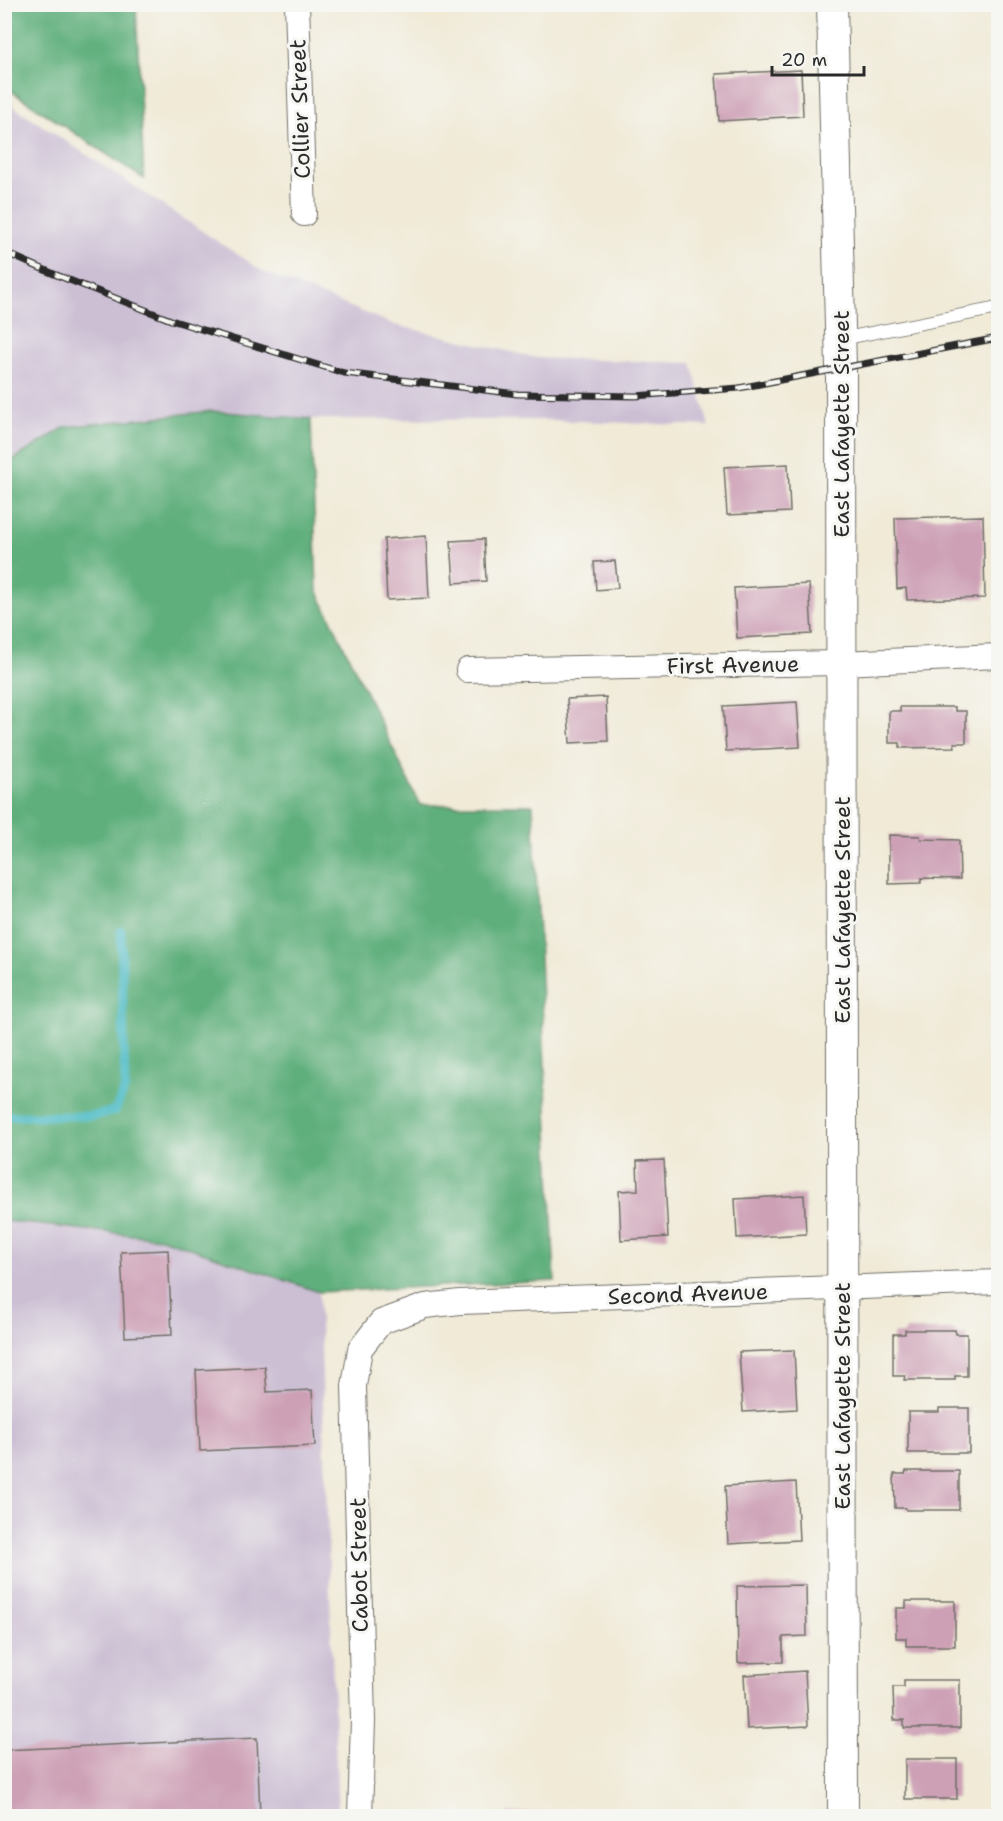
<svg xmlns="http://www.w3.org/2000/svg" width="1003" height="1821" viewBox="0 0 1003 1821" font-family="'Shantell Sans',sans-serif">
<rect width="100%" height="100%" fill="#f6f6f2"/>
<filter id="ink" filterUnits="userSpaceOnUse"><feTurbulence type="fractalNoise" baseFrequency=".0167" numOctaves="2"/><feDisplacementMap in="SourceGraphic" scale="12" xChannelSelector="R" yChannelSelector="G"/><feConvolveMatrix kernelMatrix="1 2 1 2 8 2 1 2 1" color-interpolation-filters="sRGB"/></filter>
<filter id="wash" filterUnits="userSpaceOnUse"><feTurbulence type="fractalNoise" baseFrequency=".008" numOctaves="4" result="noise"/><feDisplacementMap in="SourceGraphic" scale="24" xChannelSelector="R" yChannelSelector="G"/><feGaussianBlur stdDeviation="1.35" result="paint"/><feColorMatrix in="noise" values="0 0 0 0 0 0 0 0 0 0 0 0 0 0 0 0 0 1.4 0 .05"/><feComposite in="paint" operator="in"/></filter>
<g filter="url(#wash)">
<rect width="100%" height="100%" fill="#f0ead7"/>
<!-- industrial -->
<path fill="#ccbfd4" d="M 5,101 L 264,272 L 395,325 L 537,358 L 692,363 L 709,426 L 550,420 L 311,419 L 212,411 L 65,427 L 5,465 Z
M 5,1221 L 161,1238 L 319,1292 L 338,1816 L 5,1816 Z"/>
<!-- forest -->
<path fill="#5faf7b" stroke="#456d53" stroke-width="1.5" d="M 4,5 L 136,5 L 144,179 L 5,87 Z
M 212,411 L 311,419 L 317,590 L 420,805 L 533,805 L 555,1281 L 319,1292 L 161,1238 L 5,1221 L 5,465 L 65,427 Z"/>
<g fill="none" stroke-linecap="round" stroke-linejoin="round">
<!-- stream -->
<path stroke="#4dbbc5" stroke-width="9" d="M 4,1116 L 93,1116 L 115,1111 L 125,1088 L 121,931"/>
</g>
<g id="blocks">
<!-- building -->
<path fill="#cda0b6" d="M 801,70 L 803,116 L 719,121 L 716,74 Z
M 788,464 L 790,512 L 727,515 L 724,467 Z
M 983,516 L 985,598 L 907,600 L 906,588 L 897,589 L 895,518 Z
M 426,536 L 429,598 L 387,600 L 384,539 Z
M 484,539 L 486,581 L 454,583 L 451,541 Z
M 615,561 L 618,588 L 596,590 L 594,562 Z
M 809,584 L 812,634 L 737,638 L 734,588 Z
M 606,697 L 608,741 L 570,743 L 567,699 Z
M 797,702 L 800,747 L 726,751 L 723,706 Z
M 900,707 L 955,707 L 955,711 L 966,711 L 966,743 L 954,743 L 955,747 L 900,748 L 900,743 L 889,743 L 889,711 L 900,711 Z
M 889,835 L 920,836 L 921,839 L 959,840 L 960,879 L 921,878 L 921,883 L 889,884 Z
M 664,1160 L 668,1237 L 621,1240 L 619,1191 L 638,1190 L 637,1161 Z
M 804,1195 L 806,1234 L 737,1238 L 735,1199 Z
M 168,1250 L 172,1335 L 125,1337 L 121,1252 Z
M 905,1330 L 955,1330 L 956,1334 L 967,1334 L 967,1376 L 955,1376 L 955,1380 L 904,1380 L 905,1376 L 893,1376 L 893,1334 L 905,1334 Z
M 794,1350 L 797,1409 L 743,1412 L 739,1352 Z
M 265,1367 L 267,1392 L 312,1390 L 315,1446 L 200,1451 L 196,1370 Z
M 939,1408 L 969,1408 L 969,1453 L 908,1453 L 908,1412 L 939,1412 Z
M 906,1471 L 959,1471 L 959,1510 L 906,1510 L 906,1508 L 895,1508 L 894,1474 L 905,1474 Z
M 796,1482 L 799,1540 L 728,1544 L 725,1486 Z
M 806,1585 L 807,1636 L 783,1637 L 783,1662 L 738,1663 L 737,1586 Z
M 906,1601 L 955,1601 L 955,1646 L 906,1646 L 906,1638 L 896,1638 L 896,1608 L 906,1608 Z
M 805,1671 L 808,1726 L 747,1729 L 744,1675 Z
M 904,1680 L 960,1680 L 960,1728 L 904,1728 L 904,1720 L 894,1720 L 893,1687 L 904,1687 Z
M 257,1738 L 260,1816 L 4,1816 L 4,1750 Z
M 905,1759 L 957,1759 L 957,1799 L 905,1799 Z
M 555,1811 L 555,1816 L 507,1816 L 507,1814 Z"/>
</g>
</g>
<g filter="url(#ink)">
<use href="#blocks" fill-opacity="0" stroke="#706e67" stroke-width="1.5"/>
<g fill="none" stroke-linecap="round" stroke-linejoin="round">
<defs>
<path id="service" d="M 841,339 L 998,308"/>
<path id="minor" d="M 297,4 L 304,214
M 468,670 L 841,663 L 998,656
M 360,1816 L 363,1720 L 354,1386 L 360,1349 L 381,1322 L 425,1306 L 460,1302 L 998,1282"/>
<path id="tertiary" d="M 832,4 L 841,367 L 843,1816"/>
</defs>
<!-- service casing -->
<use href="#service" stroke="#706e67" stroke-width="14"/>
<!-- minor casing -->
<use href="#minor" stroke="#706e67" stroke-width="26"/>
<!-- tertiary casing -->
<use href="#tertiary" stroke="#706e67" stroke-width="32"/>
<!-- service -->
<use href="#service" stroke="#fff" stroke-width="12"/>
<!-- minor -->
<use href="#minor" stroke="#fff" stroke-width="24"/>
<!-- tertiary -->
<use href="#tertiary" stroke="#fff" stroke-width="30"/>
<defs>
<path id="rail" d="M 4,252 L 54,274 L 171,320 L 344,373 L 517,394 L 635,396 L 739,388 L 998,338"/>
</defs>
<!-- rail casing -->
<use href="#rail" stroke="#2b2b2b" stroke-width="7"/>
<!-- rail -->
<use href="#rail" stroke="#f6f6f2" stroke-width="4.5" stroke-dasharray="14" stroke-linecap="butt"/>
</g>
</g>
<g text-anchor="middle" dominant-baseline="central" stroke-width="6" stroke-linejoin="round" paint-order="stroke">
<!-- street labels -->
<g font-size="22" fill="#2b2b2b" stroke="#f6f6f2">
<text transform="translate(300 109) rotate(-92)">Collier Street</text>
<text transform="translate(841 424) rotate(-90)">East Lafayette Street</text>
<text transform="translate(733 665) rotate(-1)">First Avenue</text>
<text transform="translate(842 910) rotate(-90)">East Lafayette Street</text>
<text transform="translate(688 1294) rotate(-2)">Second Avenue</text>
<text transform="translate(842 1396) rotate(-90)">East Lafayette Street</text>
<text transform="translate(359 1565) rotate(-91)">Cabot Street</text>
</g>
</g>
<!-- margin -->
<rect width="1003" height="1821" fill="none" stroke="#f6f6f2" stroke-width="24"/>
<!-- scale -->
<path d="M772 66v9h92v-9" fill="none" stroke="#2b2b2b" stroke-width="3"/>
<text x="781" y="66" font-size="18" fill="#2b2b2b" stroke="#f6f6f2" stroke-width="4.5" paint-order="stroke">20 m</text>
</svg>
